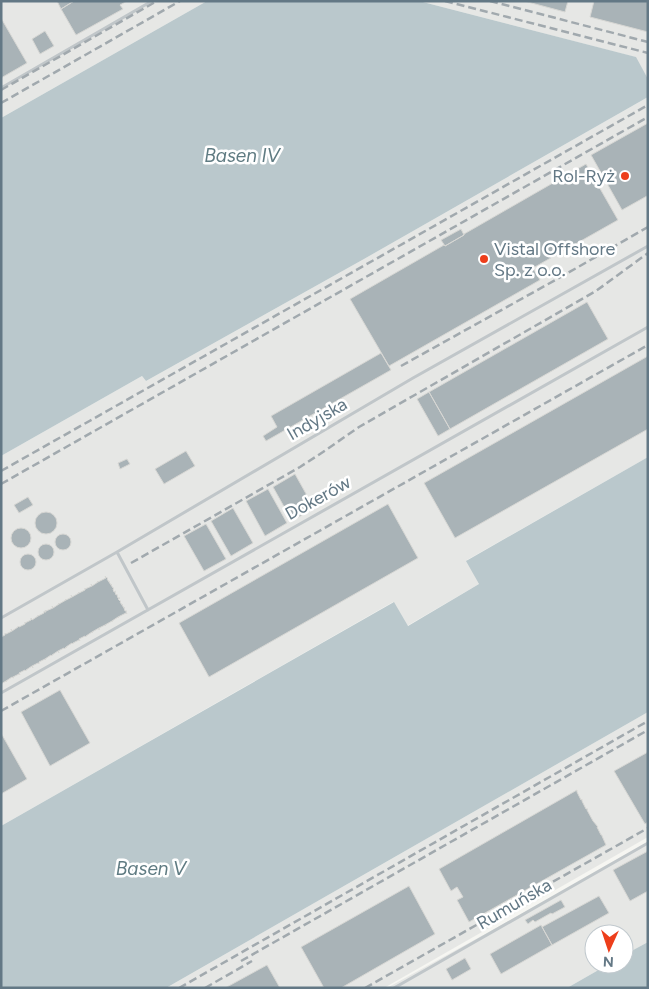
<svg xmlns="http://www.w3.org/2000/svg" width="649" height="989" viewBox="0 0 649 989" font-family="Figtree,sans-serif">
<rect width="100%" height="100%" fill="#f6f6f2"/>
<!-- built -->
<path fill="#e6e7e5" d="M 1,1 L 207,1 L 1,118 Z
M 419,1 L 648,1 L 648,79 L 635,57 Z
M 648,97 L 648,457 L 467,560 L 479,584 L 407,626 L 393,602 L 1,826 L 1,456 L 142,376 L 146,381 L 364,259 Z
M 648,712 L 648,837 L 384,988 L 166,988 Z
M 648,844 L 648,942 L 624,955 L 624,934 L 594,934 L 594,964 L 609,964 L 567,988 L 387,988 Z"/>
<!-- water -->
<path fill="#bac8cc" d="M 207,1 L 419,1 L 636,57 L 648,79 L 648,97 L 364,259 L 146,381 L 142,376 L 1,456 L 1,118 Z
M 648,457 L 648,712 L 166,988 L 1,988 L 1,826 L 394,602 L 408,626 L 479,584 L 466,561 Z
M 648,942 L 648,988 L 567,988 L 609,964 L 624,964 L 624,955 Z"/>
<!-- building -->
<path fill="#a9b3b7" stroke="#d7d7d4" d="M 57,1 L 74,1 L 61,9 Z
M 74,1 L 127,1 L 120,5 L 123,9 L 76,35 L 61,9 Z
M 524,1 L 568,1 L 565,12 Z
M 594,1 L 648,1 L 648,32 L 590,17 Z
M 1,18 L 27,63 L 1,78 Z
M 45,31 L 54,46 L 40,54 L 32,39 Z
M 648,123 L 648,198 L 647,196 L 622,210 L 591,155 Z
M 586,164 L 618,220 L 533,268 L 540,280 L 389,366 L 350,299 L 444,245 L 445,246 L 464,235 L 464,234 Z
M 461,229 L 464,235 L 445,246 L 441,240 Z
M 587,302 L 608,339 L 450,429 L 429,392 Z
M 381,353 L 391,370 L 266,441 L 263,436 L 277,427 L 271,416 Z
M 648,356 L 648,429 L 455,538 L 424,483 Z
M 429,392 L 450,429 L 438,436 L 417,399 Z
M 186,451 L 195,466 L 164,484 L 155,469 Z
M 127,459 L 130,464 L 120,469 L 118,463 Z
M 295,474 L 314,508 L 292,521 L 273,487 Z
M 268,489 L 287,523 L 265,536 L 246,501 Z
M 28,497 L 33,505 L 19,513 L 14,505 Z
M 388,504 L 418,558 L 209,677 L 179,623 Z
M 233,508 L 253,543 L 231,556 L 211,521 Z
M35 523a11 11 0 1 1 22 0a11 11 0 1 1-22 0Z
M 206,524 L 226,559 L 204,571 L 184,536 Z
M11 538a10 10 0 1 1 20 0a10 10 0 1 1-20 0Z
M55 542a8 8 0 1 1 16 0a8 8 0 1 1-16 0Z
M38 552a8 8 0 1 1 16 0a8 8 0 1 1-16 0Z
M20 562a8 8 0 1 1 16 0a8 8 0 1 1-16 0Z
M 105,576 L 107,578 L 108,578 L 107,579 L 109,582 L 110,582 L 109,582 L 111,585 L 112,584 L 111,585 L 113,588 L 114,588 L 113,589 L 114,592 L 116,591 L 115,592 L 116,595 L 117,594 L 117,595 L 118,598 L 120,598 L 118,599 L 120,601 L 121,601 L 120,602 L 122,605 L 123,604 L 122,605 L 124,608 L 125,607 L 124,608 L 125,611 L 127,611 L 126,612 L 127,614 L 126,613 L 118,617 L 119,618 L 118,617 L 112,621 L 112,622 L 112,621 L 105,625 L 106,626 L 105,625 L 99,628 L 99,630 L 99,628 L 92,632 L 93,633 L 92,632 L 86,636 L 86,637 L 85,636 L 79,639 L 80,641 L 79,640 L 73,643 L 73,644 L 72,643 L 66,647 L 67,648 L 66,647 L 65,648 L 65,649 L 64,648 L 58,651 L 59,653 L 58,651 L 52,655 L 52,656 L 51,655 L 45,659 L 46,660 L 45,659 L 39,662 L 39,664 L 38,663 L 32,666 L 33,668 L 32,666 L 26,670 L 26,671 L 25,670 L 19,673 L 20,675 L 19,674 L 13,677 L 14,678 L 12,677 L 6,681 L 7,682 L 6,681 L 1,684 L 1,637 L 5,635 L 5,633 L 6,634 L 12,631 L 11,629 L 12,631 L 18,627 L 18,626 L 19,627 L 25,624 L 25,622 L 25,623 L 31,620 L 31,618 L 32,620 L 38,616 L 38,615 L 38,616 L 44,613 L 44,611 L 45,612 L 46,612 L 45,610 L 46,611 L 53,608 L 52,606 L 53,608 L 59,604 L 58,603 L 59,604 L 66,600 L 65,599 L 66,600 L 72,597 L 71,595 L 72,597 L 79,593 L 78,592 L 79,593 L 85,590 L 85,588 L 85,589 L 92,586 L 91,584 L 92,586 L 98,582 L 97,581 L 98,582 L 106,578 Z
M 60,690 L 90,743 L 50,766 L 21,712 Z
M 1,733 L 27,779 L 1,794 Z
M 648,752 L 648,822 L 645,824 L 614,771 Z
M 577,790 L 577,792 L 581,800 L 582,799 L 582,801 L 586,809 L 588,809 L 587,810 L 593,821 L 598,827 L 597,827 L 601,835 L 602,835 L 602,836 L 606,845 L 469,922 L 457,900 L 463,897 L 457,887 L 451,891 L 439,869 Z
M 648,851 L 648,891 L 630,901 L 613,870 Z
M 409,886 L 435,934 L 341,988 L 324,988 L 301,947 Z
M 599,896 L 609,913 L 552,945 L 542,927 Z
M 561,900 L 565,907 L 552,914 L 551,913 L 535,922 L 533,920 L 528,924 L 525,920 Z
M 541,925 L 552,945 L 501,974 L 490,954 Z
M 465,958 L 471,969 L 452,980 L 446,969 Z
M 267,965 L 280,988 L 225,988 Z"/>
<g fill="none" stroke-linecap="round" stroke-linejoin="round">
<!-- service -->
<path stroke="#c0c6c9" stroke-width="3" d="M 1,88 L 152,1
M 117,552 L 148,610
M 1,618 L 117,552 L 413,378 L 648,246
M 1,693 L 648,327
M 394,988 L 648,843"/>
<!-- rail -->
<path stroke="#a1a9ae" stroke-width="2.5" stroke-dasharray="8 4" stroke-linecap="butt" d="M 445,1 L 648,53
M 490,1 L 648,42
M 1,90 L 157,1
M 1,103 L 180,1
M 401,366 L 559,278 L 648,227
M 1,471 L 648,105
M 1,484 L 648,117
M 131,563 L 300,467 L 323,452 L 359,427 L 596,291 L 648,253
M 1,711 L 648,345
M 241,961 L 648,730
M 179,988 L 648,721
M 205,988 L 252,961
M 365,988 L 648,828"/>
</g>
<!-- markers -->
<g fill="#ed3e1b" stroke="#fff" stroke-width="2">
<circle cx="625" cy="176" r="5"/>
<circle cx="484" cy="259" r="5"/>
</g>
<g text-anchor="middle" dominant-baseline="central" stroke-width="5" stroke-linejoin="round" paint-order="stroke">
<!-- poi labels -->
<g font-size="18" fill="#637885" stroke="#fff" text-anchor="end">
<text x="615" y="176">Rol-Ryż</text>
<text x="494" y="249" text-anchor="start">Vistal Offshore<tspan x="494" dy="21">Sp. z o.o.</tspan></text>
</g>
<!-- street labels -->
<g font-size="18" fill="#637885" stroke="#fff">
<text transform="translate(317 419) rotate(-30)">Indyjska</text>
<text transform="translate(318 498) rotate(-29)">Dokerów</text>
<text transform="translate(514 904) rotate(-30)">Rumuńska</text>
</g>
<!-- water labels -->
<g font-size="19" font-style="italic" fill="#5f7b82" stroke="#fff">
<text x="242" y="155">Basen IV</text>
<text x="151" y="868">Basen V</text>
</g>
</g>
<!-- border -->
<rect width="649" height="989" fill="none" stroke="#637885" stroke-width="5"/>
<!-- north arrow -->
<g transform="translate(609 949) rotate(183)"><circle r="24" fill="#ffffff" stroke="#c1c9ce"/>
<path d="M0-4L9 19L0 12L-9 19Z" fill="#ed3e1b"/>
<text y="-8" font-size="14" font-weight="bold" text-anchor="middle" fill="#637885">N</text>
</g>
</svg>
